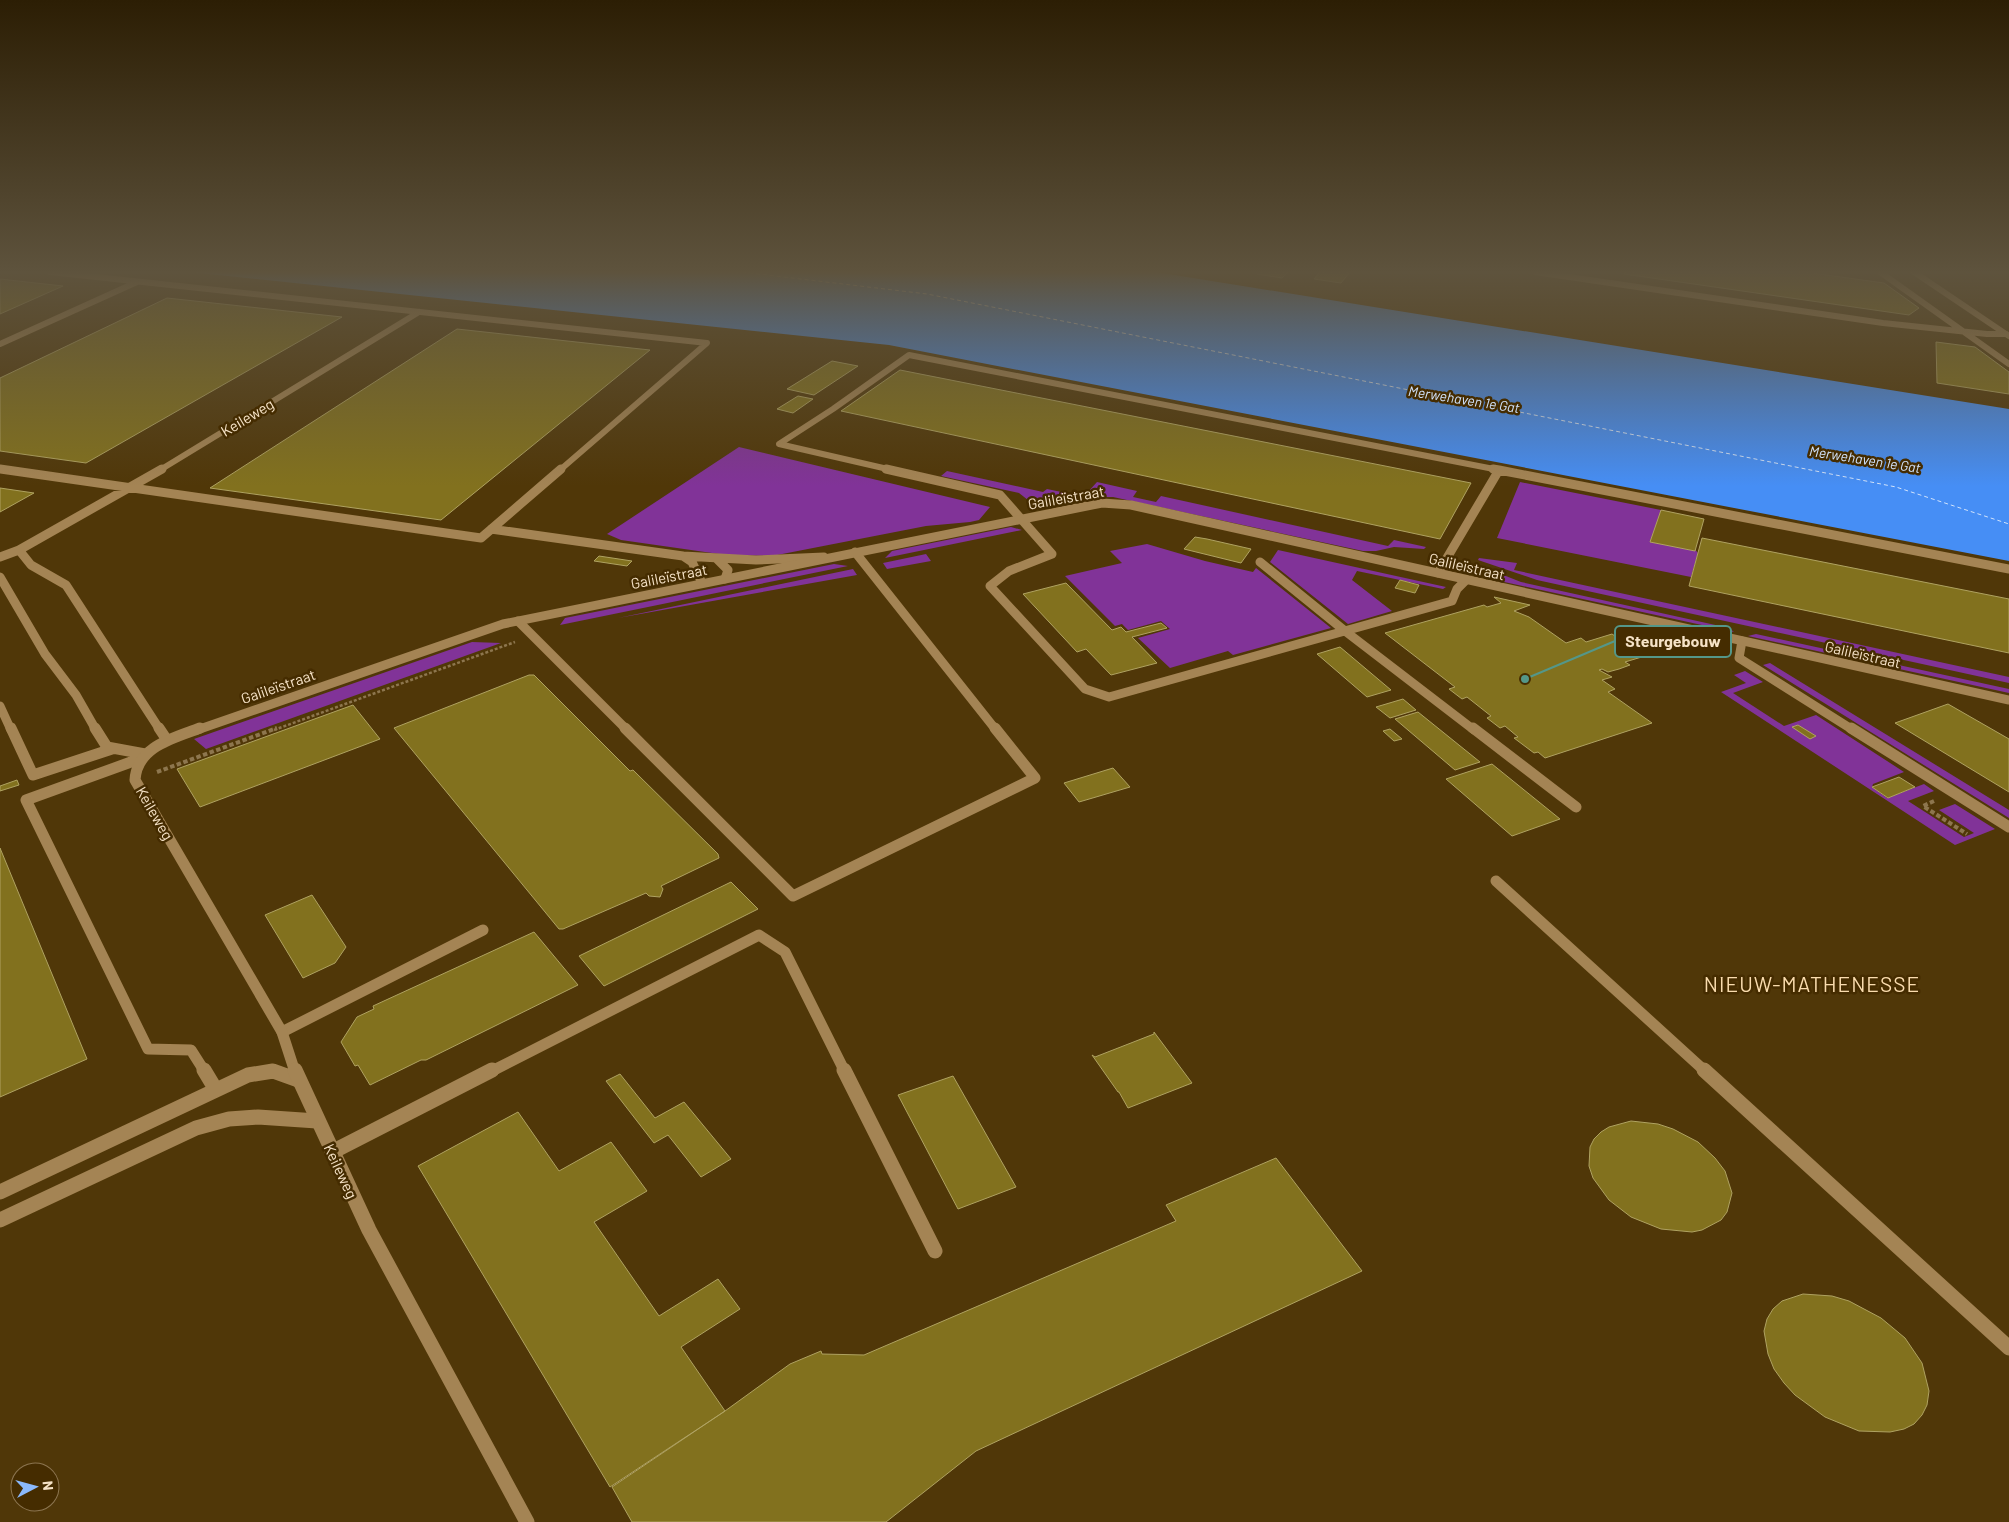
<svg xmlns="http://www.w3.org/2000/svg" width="2009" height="1522" viewBox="0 0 2009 1522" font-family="Barlow,sans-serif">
<rect width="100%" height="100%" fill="#503708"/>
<!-- green -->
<path fill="#813398" d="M 739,447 L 990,507 L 979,520 L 970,522 L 926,526 L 772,556 L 726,555 L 621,540 L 607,534 Z
M 947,471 L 1043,492 L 1047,489 L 1076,495 L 1077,493 L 1086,494 L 1097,482 L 1137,491 L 1133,497 L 1156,502 L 1161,496 L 1388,546 L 1394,540 L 1426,547 L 1424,549 L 1394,547 L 1376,551 L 1363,551 L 1113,497 L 1097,497 L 1044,507 L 1033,504 L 1019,493 L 941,476 Z
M 1520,482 L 1661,510 L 1698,553 L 1691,577 L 1497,538 Z
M 1011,527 L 1022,530 L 885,558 L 892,551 Z
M 1147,544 L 1205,561 L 1253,572 L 1256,568 L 1331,628 L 1233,655 L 1228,651 L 1170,668 L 1138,638 L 1170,629 L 1161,621 L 1128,630 L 1122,624 L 1115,626 L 1065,576 L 1122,563 L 1110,551 Z
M 1278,550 L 1446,587 L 1443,589 L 1357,571 L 1352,580 L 1392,611 L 1348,624 L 1270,562 Z
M 926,554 L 931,561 L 887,569 L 883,563 Z
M 1479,558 L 1517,563 L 1514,570 L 2009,677 L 2009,683 L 1537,580 L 1478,560 Z
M 834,564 L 848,566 L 560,625 L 565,618 Z
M 1469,564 L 1483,567 L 1521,582 L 1729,628 L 1734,632 L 1486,578 Z
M 853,569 L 857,575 L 618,618 Z
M 1756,634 L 2009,689 L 2009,693 L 1748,636 Z
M 472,642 L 501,643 L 206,749 L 194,739 Z
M 1770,663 L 2009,810 L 2009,818 L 1763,665 Z
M 1745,671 L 1763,682 L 1733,693 L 1784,726 L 1816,715 L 1904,772 L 1873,784 L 1872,787 L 1887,798 L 1924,784 L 1934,791 L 1908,801 L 1964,837 L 1974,833 L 1939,810 L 1955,804 L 1995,829 L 1955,845 L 1721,692 L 1746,683 L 1734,675 Z"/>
<!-- water -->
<path fill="#468ef5" d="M 189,272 L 1156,272 L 2009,409 L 2009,561 L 889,345 Z"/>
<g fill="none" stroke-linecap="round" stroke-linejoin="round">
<!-- ferry -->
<path stroke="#d1e3fc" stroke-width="1" stroke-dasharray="4 3" stroke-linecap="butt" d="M 742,272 L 927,294 L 1896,487 L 2009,524"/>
</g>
<!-- building -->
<path fill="#82711e" stroke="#afa261" d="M 1258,272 L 1288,272 L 1282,278 L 1257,274 Z
M 1320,272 L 1350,272 L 1341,283 L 1314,279 Z
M 1624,272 L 1805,272 L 1884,283 L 1919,308 L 1909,315 L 1624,274 Z
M 0,279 L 63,286 L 0,314 Z
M 167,298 L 342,317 L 86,463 L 0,451 L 0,378 Z
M 457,329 L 650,350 L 441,520 L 210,488 Z
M 1936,342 L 1975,347 L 2009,372 L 2009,394 L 1937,383 Z
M 832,361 L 858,366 L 814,395 L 787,389 Z
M 900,370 L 1471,483 L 1440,539 L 841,411 Z
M 798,396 L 813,399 L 793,413 L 777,409 Z
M 0,488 L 34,493 L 0,512 Z
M 1661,510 L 1704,519 L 1695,551 L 1650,542 Z
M 1195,537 L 1207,539 L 1251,549 L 1241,563 L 1184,549 Z
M 1702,538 L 2009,599 L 2009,653 L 1689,586 Z
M 599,556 L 632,561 L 627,566 L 594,561 Z
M 1400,580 L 1419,585 L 1415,593 L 1395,588 Z
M 1066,583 L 1112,630 L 1121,627 L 1126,632 L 1161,623 L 1167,628 L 1132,637 L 1157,663 L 1111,675 L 1086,649 L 1077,652 L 1023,594 Z
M 1494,597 L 1530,605 L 1514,611 L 1529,617 L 1566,643 L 1581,638 L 1586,642 L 1612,634 L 1645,656 L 1625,662 L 1630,665 L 1619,669 L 1608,672 L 1602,669 L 1599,670 L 1612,677 L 1602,680 L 1615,689 L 1608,692 L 1652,723 L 1545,758 L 1538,752 L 1534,753 L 1514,738 L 1518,737 L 1505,726 L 1500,728 L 1487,718 L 1491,716 L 1467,697 L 1462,699 L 1449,689 L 1455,687 L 1385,633 L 1484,605 L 1487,607 L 1501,603 Z
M 1340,647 L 1391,690 L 1367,697 L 1317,654 Z
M 529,675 L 534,675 L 630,771 L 633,770 L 718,854 L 719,858 L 661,886 L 663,889 L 660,897 L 649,896 L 646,893 L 563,929 L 559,929 L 394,728 Z
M 1403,699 L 1416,710 L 1390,718 L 1376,707 Z
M 1948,704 L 2009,739 L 2009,792 L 1895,723 Z
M 353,705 L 380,739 L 200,807 L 177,769 Z
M 1418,712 L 1480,762 L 1455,770 L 1395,719 Z
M 1798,725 L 1816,736 L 1810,739 L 1792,727 Z
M 1390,729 L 1402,739 L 1394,741 L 1383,731 Z
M 1492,764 L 1560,819 L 1512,836 L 1446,779 Z
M 1113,768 L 1130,787 L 1079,802 L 1064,783 Z
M 1899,777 L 1915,787 L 1888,798 L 1872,787 Z
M 17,780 L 19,785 L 0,791 L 0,786 Z
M 0,848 L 87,1059 L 0,1097 Z
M 731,882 L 758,909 L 604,986 L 579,956 Z
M 312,895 L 346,947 L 335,963 L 303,978 L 265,915 Z
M 534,932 L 578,985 L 426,1060 L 421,1060 L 370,1085 L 358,1065 L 355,1066 L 341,1042 L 357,1017 L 374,1009 L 373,1006 Z
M 1154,1032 L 1192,1083 L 1128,1108 L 1119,1092 L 1118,1092 L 1092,1055 L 1095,1057 L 1154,1034 Z
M 620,1074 L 655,1118 L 684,1102 L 731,1159 L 701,1177 L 668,1135 L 654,1143 L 606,1081 Z
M 953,1076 L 1016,1187 L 958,1209 L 898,1095 Z
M 518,1112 L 559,1171 L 611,1142 L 647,1191 L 594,1222 L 659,1316 L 718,1279 L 740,1309 L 681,1347 L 725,1411 L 610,1487 L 418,1166 Z
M 1631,1121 L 1658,1124 L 1673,1129 L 1698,1142 L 1715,1158 L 1725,1171 L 1732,1193 L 1727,1212 L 1721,1220 L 1702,1230 L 1692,1232 L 1661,1229 L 1631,1217 L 1609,1200 L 1593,1178 L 1589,1166 L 1590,1147 L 1594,1139 L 1601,1132 L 1609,1127 Z
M 1276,1158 L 1362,1271 L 976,1451 L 886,1522 L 632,1522 L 612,1487 L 725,1411 L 790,1364 L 821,1351 L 822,1354 L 864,1355 L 1176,1221 L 1166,1205 Z
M 1803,1294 L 1832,1296 L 1849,1301 L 1881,1318 L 1905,1338 L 1922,1363 L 1929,1391 L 1927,1405 L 1922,1415 L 1914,1424 L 1904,1429 L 1890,1432 L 1859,1431 L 1825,1417 L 1795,1395 L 1784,1383 L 1774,1369 L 1768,1354 L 1764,1331 L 1767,1319 L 1773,1309 L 1782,1301 Z"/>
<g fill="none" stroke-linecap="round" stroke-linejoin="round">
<!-- path-far1 -->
<path stroke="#8d764e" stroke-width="2.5" stroke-dasharray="3 2" stroke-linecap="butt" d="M 274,730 L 515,642"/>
<!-- path -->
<path stroke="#8d764e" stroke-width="4" stroke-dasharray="4.5 2.5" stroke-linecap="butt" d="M 157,772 L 277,728
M 1934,801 L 1923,806 L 1967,834"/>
<!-- service-far3 -->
<path stroke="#a48454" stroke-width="6" d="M 50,272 L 707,343 L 560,470
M 1535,272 L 1883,323 L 1987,334 L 2006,334
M 1880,272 L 2009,364
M 0,344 L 137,282
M 0,469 L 7,470
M 160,470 L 419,312
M 892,470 L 779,444 L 833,409 L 909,355 L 1499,470"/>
<!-- service-far2 -->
<path stroke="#a48454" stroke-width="9" d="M 0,469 L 481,538 L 561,469
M 886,469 L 1000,495 L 1052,554 L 1009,571 L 990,586 L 1085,689 L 1109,697 L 1452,601 L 1457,589 L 1466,580
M 1499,470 L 2009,569
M 491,529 L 683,556
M 19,550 L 31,565 L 66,585 L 160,730
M 855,552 L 996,730
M 0,557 L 19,550 L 162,469
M 717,559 L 728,570 L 725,579
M 1260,562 L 1345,631 L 1474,730
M 1438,573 L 1499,470 L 1493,469
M 0,577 L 45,654 L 76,695 L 96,730
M 702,583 L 692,562 L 683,556 L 756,560 L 824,557
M 518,621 L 627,730
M 1742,641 L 1739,658 L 1853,730
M 0,706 L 11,730"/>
<!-- service-far1 -->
<path stroke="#a48454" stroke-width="11" d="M 11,728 L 33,775 L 112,749
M 95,728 L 107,747 L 145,754
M 159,728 L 167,740
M 625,728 L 793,896 L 1035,778 L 995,728
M 1473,728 L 1576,807
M 1851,728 L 2009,827
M 142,758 L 26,800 L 148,1049 L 191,1050 L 205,1072
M 1496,881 L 1706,1072
M 282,1032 L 483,930
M 268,1072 L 275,1072
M 490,1072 L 759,935 L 785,952 L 845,1072"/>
<!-- service -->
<path stroke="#a48454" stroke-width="15" d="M 204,1070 L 216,1090
M 844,1070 L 935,1251
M 1704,1070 L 2009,1348
M 332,1152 L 492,1070
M 0,1192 L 248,1075 L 273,1071 L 298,1080
M 0,1220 L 196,1128 L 229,1119 L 258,1117 L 317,1121"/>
<!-- minor-far3 -->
<path stroke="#a48454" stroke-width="6" d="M 1914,272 L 2009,336"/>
<!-- minor-far2 -->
<path stroke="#a48454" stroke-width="9" d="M 197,730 L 503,624 L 1102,503 L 1131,505 L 2009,700"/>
<!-- minor-far1 -->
<path stroke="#a48454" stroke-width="11" d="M 200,728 C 174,738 137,746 135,780 L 282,1032 L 295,1072"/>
<!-- minor -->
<path stroke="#a48454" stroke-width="15" d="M 295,1070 L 369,1230 L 527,1522"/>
</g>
<!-- sky -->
<linearGradient id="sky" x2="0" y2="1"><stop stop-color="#2c1e04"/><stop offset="0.56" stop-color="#5e533d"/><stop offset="1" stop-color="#5e533d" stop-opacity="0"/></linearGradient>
<rect width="2009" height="486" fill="url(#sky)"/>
<g text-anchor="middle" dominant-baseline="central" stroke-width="5" stroke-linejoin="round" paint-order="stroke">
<!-- far-water labels -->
<g font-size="14" font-style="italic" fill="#d1e3fc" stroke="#452c00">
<text transform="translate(1464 399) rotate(9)">Merwehaven 1e Gat</text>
<text transform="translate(1865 459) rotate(9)">Merwehaven 1e Gat</text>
</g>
<!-- street labels -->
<g font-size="15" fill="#f6e3c7" stroke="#452c00">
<text transform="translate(247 417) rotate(-31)">Keileweg</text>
<text transform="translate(1066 497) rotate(-10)">Galileïstraat</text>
<text transform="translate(1467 566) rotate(13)">Galileïstraat</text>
<text transform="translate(669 576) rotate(-11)">Galileïstraat</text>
<text transform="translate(1863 654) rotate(13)">Galileïstraat</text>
<text transform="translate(278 686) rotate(-19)">Galileïstraat</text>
<text transform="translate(155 813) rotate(60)">Keileweg</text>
<text transform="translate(341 1171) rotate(65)">Keileweg</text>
</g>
<!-- near-quarter labels -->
<g font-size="21" letter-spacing="1" fill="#fadcae" stroke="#452c00">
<text x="1812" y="983">NIEUW-MATHENESSE</text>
</g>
</g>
<!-- callouts -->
<path fill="none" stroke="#549789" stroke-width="2" d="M1525 679L1615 641"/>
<circle fill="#549789" stroke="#452c00" stroke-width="2" cx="1525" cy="679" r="5"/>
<rect fill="#452c00" stroke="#549789" stroke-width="2" x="1615" y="626" width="116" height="31" rx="5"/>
<g font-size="16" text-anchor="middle" font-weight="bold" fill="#f6e3c7">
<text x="1673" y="647">Steurgebouw</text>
</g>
<!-- north arrow -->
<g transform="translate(35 1487) rotate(84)"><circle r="24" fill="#452c00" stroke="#8c7550"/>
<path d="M0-4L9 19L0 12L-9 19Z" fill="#8bb9fc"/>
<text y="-8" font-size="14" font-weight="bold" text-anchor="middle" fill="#f6e3c7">N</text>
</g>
</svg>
